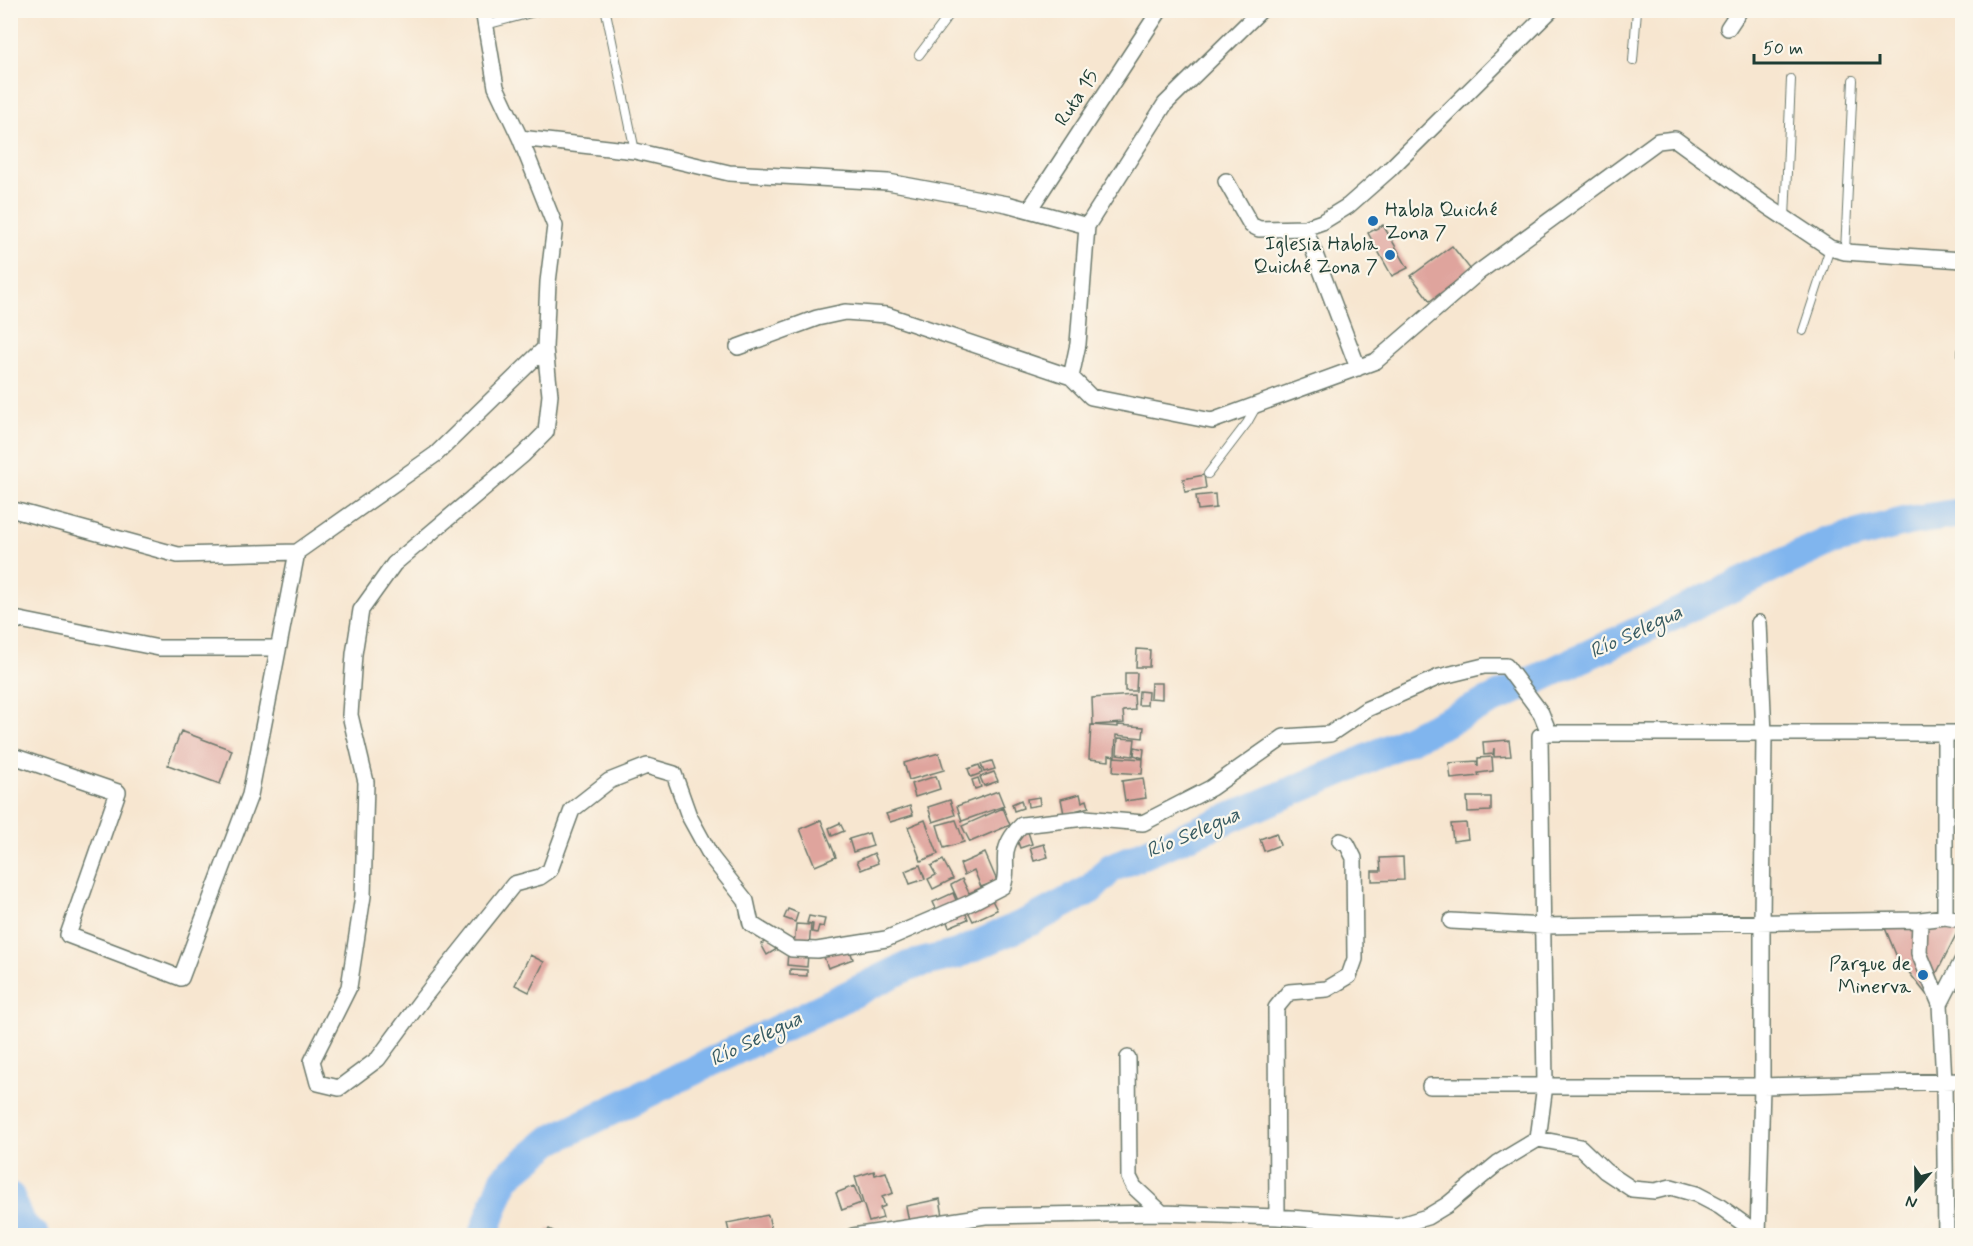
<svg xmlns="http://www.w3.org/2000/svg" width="1973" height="1246" viewBox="0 0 1973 1246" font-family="Mynerve,sans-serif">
<rect width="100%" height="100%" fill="#fbf7ec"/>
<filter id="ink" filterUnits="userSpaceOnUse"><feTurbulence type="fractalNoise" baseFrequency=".0167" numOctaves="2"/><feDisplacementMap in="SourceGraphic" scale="12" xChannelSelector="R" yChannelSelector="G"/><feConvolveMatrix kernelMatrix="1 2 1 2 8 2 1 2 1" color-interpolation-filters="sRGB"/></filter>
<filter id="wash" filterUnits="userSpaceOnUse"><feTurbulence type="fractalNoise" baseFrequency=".008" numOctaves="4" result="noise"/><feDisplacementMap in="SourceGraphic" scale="24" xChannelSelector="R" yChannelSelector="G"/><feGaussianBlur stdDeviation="1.35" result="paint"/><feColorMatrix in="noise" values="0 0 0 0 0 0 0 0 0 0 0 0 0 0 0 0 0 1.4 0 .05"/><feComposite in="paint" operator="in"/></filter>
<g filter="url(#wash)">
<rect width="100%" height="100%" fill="#f7e6d0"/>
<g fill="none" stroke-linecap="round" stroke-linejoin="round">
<!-- river -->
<path stroke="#80b5ee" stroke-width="30" d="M 10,1197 C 14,1212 20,1227 35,1236
M 483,1236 L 505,1178 L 551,1140 L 908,966 L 957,954 L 1031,921 L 1091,889 L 1111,868 L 1352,766 L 1828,542 L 1908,521 L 1962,513"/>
</g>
<g id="blocks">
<!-- building -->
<path fill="#dfa49d" d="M 1383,225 L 1408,268 L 1392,276 L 1368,233 Z
M 1452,246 L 1471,270 L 1430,301 L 1411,276 Z
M 1204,475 L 1206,488 L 1185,492 L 1183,479 Z
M 1215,494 L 1216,508 L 1198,510 L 1196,496 Z
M 1137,649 L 1150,650 L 1149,667 L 1136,667 Z
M 1125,673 L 1137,673 L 1136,691 L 1125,691 Z
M 1151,683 L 1162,683 L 1162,699 L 1150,698 Z
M 1139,691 L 1148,692 L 1147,705 L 1138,705 Z
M 1134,695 L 1135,710 L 1123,711 L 1124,723 L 1093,725 L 1092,698 Z
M 1091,725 L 1118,727 L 1118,725 L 1144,727 L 1143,738 L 1116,735 L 1115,756 L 1109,755 L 1109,761 L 1089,759 Z
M 181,731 L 232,750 L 220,784 L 168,765 Z
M 1118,738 L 1135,739 L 1133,756 L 1117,754 Z
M 1509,740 L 1511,756 L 1494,757 L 1494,748 L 1493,754 L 1484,755 L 1483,742 Z
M 1135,747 L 1144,749 L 1143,758 L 1134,755 Z
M 939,753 L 944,770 L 909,780 L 904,763 Z
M 1114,757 L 1143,759 L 1142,774 L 1113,772 Z
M 1492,757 L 1493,771 L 1478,773 L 1479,776 L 1451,779 L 1449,763 L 1477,761 L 1478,767 L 1478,758 Z
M 992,761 L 995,769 L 984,772 L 981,764 Z
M 979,765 L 982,773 L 971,777 L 968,769 Z
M 994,772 L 998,781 L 984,786 L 980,777 Z
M 936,776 L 940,789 L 915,797 L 911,784 Z
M 978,778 L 981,787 L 975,789 L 972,780 Z
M 1143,778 L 1146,798 L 1125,801 L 1122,781 Z
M 998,791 L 1004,806 L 962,821 L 957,806 Z
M 1080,794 L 1082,802 L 1087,800 L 1089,807 L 1064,814 L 1061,799 Z
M 1039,797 L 1040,805 L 1028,807 L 1027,799 Z
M 1467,797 L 1491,797 L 1491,811 L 1468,812 Z
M 950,800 L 955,815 L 933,822 L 928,807 Z
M 1021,800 L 1023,808 L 1014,811 L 1012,804 Z
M 910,806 L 913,815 L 890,822 L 886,814 Z
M 1003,808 L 1010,825 L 970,842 L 962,826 Z
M 821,820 L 836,857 L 815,866 L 800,829 Z
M 925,820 L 938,854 L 921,861 L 908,827 Z
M 956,820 L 964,842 L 944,848 L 937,825 Z
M 840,823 L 844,831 L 832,836 L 829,828 Z
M 1466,823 L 1468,839 L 1453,841 L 1451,824 Z
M 1028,832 L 1032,844 L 1020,848 L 1016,837 Z
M 869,833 L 873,846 L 853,852 L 849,839 Z
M 1276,833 L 1280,845 L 1264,851 L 1260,839 Z
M 1044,844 L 1048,857 L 1034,861 L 1030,848 Z
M 874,853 L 878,863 L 861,870 L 857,861 Z
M 985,853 L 997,881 L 981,887 L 974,870 L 964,875 L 960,864 Z
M 1403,857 L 1404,880 L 1372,881 L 1372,871 L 1381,871 L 1380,858 Z
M 943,860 L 953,879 L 933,889 L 928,879 L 936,875 L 931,866 Z
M 920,865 L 925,879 L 910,884 L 905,871 Z
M 962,879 L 969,893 L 981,888 L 984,894 L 960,905 L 951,885 Z
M 953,893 L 958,905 L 938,913 L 933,902 Z
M 990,896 L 997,910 L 973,921 L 966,907 Z
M 788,909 L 798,913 L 795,922 L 784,918 Z
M 964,909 L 968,919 L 949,927 L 945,917 Z
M 809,916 L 825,919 L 823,927 L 819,926 L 817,933 L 812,932 L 813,924 L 807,923 Z
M 1962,923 L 1926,994 L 1897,957 L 1885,928 Z
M 796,924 L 811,925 L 809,948 L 794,947 Z
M 771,938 L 777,949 L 767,955 L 761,944 Z
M 848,945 L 853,959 L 828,968 L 823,954 Z
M 788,952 L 808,954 L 807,967 L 787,965 Z
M 530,955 L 544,962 L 529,992 L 515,985 Z
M 790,969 L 807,970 L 807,976 L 790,975 Z
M 874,1171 L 875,1175 L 886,1172 L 893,1193 L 882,1197 L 885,1206 L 880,1208 L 883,1218 L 869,1222 L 855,1177 Z
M 854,1186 L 861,1203 L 842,1210 L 836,1193 Z
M 940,1199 L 943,1216 L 909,1222 L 906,1206 Z
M 768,1215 L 773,1236 L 730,1236 L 727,1223 Z
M 549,1229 L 562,1236 L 545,1236 Z"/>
</g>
</g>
<g filter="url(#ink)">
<use href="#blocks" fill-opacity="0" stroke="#6b786b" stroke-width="1.5"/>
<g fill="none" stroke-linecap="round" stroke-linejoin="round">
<defs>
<path id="lane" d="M 606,12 L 635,151
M 486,25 L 542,10
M 919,55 L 953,10
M 1633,61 L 1637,10
M 1785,218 L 1791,79
M 1845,252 L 1853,80
M 1803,331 L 1830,248
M 1962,384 L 1962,351
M 1208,474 L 1247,423 L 1256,407"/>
<path id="street" d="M 483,10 L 496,87 L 520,138 L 635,151 L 729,173 L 888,182 L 1007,204 L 1087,226
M 1728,28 L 1740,10
M 520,138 L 555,226 L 548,282 L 545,348 L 550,395 L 546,432 L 523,455 L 394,564 L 361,610 L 354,654 L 350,715 L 366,782 L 363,896 L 349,987 L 312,1061 L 318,1083 L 339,1088 L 378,1059 L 423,998 L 514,884 L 540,877 L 550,870 L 572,810 L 609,781 L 647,766 L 674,774 L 689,816 L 712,858 L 746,901 L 751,924 L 792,949 L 817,950 L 886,939 L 970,903 L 1003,886 C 1008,874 1004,863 1006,851 C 1008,841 1015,831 1022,825 L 1085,818 L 1143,823 L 1211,788 L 1284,737 L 1330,734 L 1367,709 L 1439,677 L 1484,666 L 1506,666 L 1541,713 L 1549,733
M 1226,181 L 1251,225 L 1259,229 L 1305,228 L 1322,222 L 1348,206 L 1390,169 L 1551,10
M 1029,210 L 1160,10
M 1305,228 L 1358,368
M 738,347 L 817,318 L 845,312 L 887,315 L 1071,377 L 1091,397 L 1212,421 L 1376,361 L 1479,272 L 1658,141 L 1675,139 L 1767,206 L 1830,248 L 1845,252 L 1962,260
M 1071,377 L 1078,344 L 1087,226 L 1165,104 L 1261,10
M 10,509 L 178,555 L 297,552 L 436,454 L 545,348
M 10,618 L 159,648 L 277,648
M 1945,733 L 1945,917
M 10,755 L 118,792 L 68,935 L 181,978 L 250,795 L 297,552
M 1451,921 L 1543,926 L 1920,920
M 1940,1004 L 1962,961
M 1128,1058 L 1129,1177 L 1134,1187 L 1162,1213
M 1430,1086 L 1762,1086 L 1962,1081
M 1277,1217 L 1276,1008 L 1289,992 L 1327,989 L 1349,976 L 1355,959 L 1354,858 L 1347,844 L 1340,841
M 1758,1234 L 1719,1206 L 1696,1194 L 1671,1187 L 1655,1191 L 1632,1189 L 1605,1171 L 1580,1147 L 1538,1139 L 1545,1085 L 1540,736 L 1549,733 L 1962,733
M 853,1236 L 985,1216 L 1162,1213 L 1277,1217 L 1397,1226 L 1427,1217 L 1447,1205 L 1498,1163 L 1538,1139
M 1758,1236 L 1762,1086 L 1762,922 L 1764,734 L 1759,623
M 1946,1236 L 1944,1082 L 1940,1004 L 1919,953 L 1920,920 L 1945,917 L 1962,920"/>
</defs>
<!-- lane casing -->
<use href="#lane" stroke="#6b786b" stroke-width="10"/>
<!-- street casing -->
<use href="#street" stroke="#6b786b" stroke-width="18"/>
<!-- lane -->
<use href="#lane" stroke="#fff" stroke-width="8"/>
<!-- street -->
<use href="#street" stroke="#fff" stroke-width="15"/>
</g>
</g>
<!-- markers -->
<g fill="#1f6fb2" stroke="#fbf7ec" stroke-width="2">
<circle cx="1373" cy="221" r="6"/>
<circle cx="1390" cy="255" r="6"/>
<circle cx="1923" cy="975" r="6"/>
</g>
<g text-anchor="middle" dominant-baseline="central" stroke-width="4.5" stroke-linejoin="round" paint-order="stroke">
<!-- street labels -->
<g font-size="20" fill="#1f3d34" stroke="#fbf7ec">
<text transform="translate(1077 98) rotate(-57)">Ruta 15</text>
</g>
<!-- poi labels -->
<g font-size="20" fill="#1f3d34" stroke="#fbf7ec" text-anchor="end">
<text x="1385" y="210" text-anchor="start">Habla Quiché<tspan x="1385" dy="23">Zona 7</tspan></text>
<text x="1378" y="244">Iglesia Habla<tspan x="1378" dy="23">Quiché Zona 7</tspan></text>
<text x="1911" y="964">Parque de<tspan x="1911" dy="23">Minerva</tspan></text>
</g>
<!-- water labels -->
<g font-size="21" font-style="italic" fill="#375b62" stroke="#fbf7ec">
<text transform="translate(1636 632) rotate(-25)">Río Selegua</text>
<text transform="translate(1193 833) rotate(-23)">Río Selegua</text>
<text transform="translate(756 1039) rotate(-26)">Río Selegua</text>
</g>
</g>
<!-- margin -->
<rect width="1973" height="1246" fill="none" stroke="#fbf7ec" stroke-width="36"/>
<!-- north arrow -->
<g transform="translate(1916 1189) rotate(200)" stroke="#fbf7ec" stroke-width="4.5" paint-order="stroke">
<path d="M0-4.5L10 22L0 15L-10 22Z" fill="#1f3d34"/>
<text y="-9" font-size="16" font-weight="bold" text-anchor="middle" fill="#1f3d34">N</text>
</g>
<!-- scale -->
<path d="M1754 54v9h126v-9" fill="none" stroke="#1f3d34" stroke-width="3"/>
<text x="1763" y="54" font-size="18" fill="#1f3d34" stroke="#fbf7ec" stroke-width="4.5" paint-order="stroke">50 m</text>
</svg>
